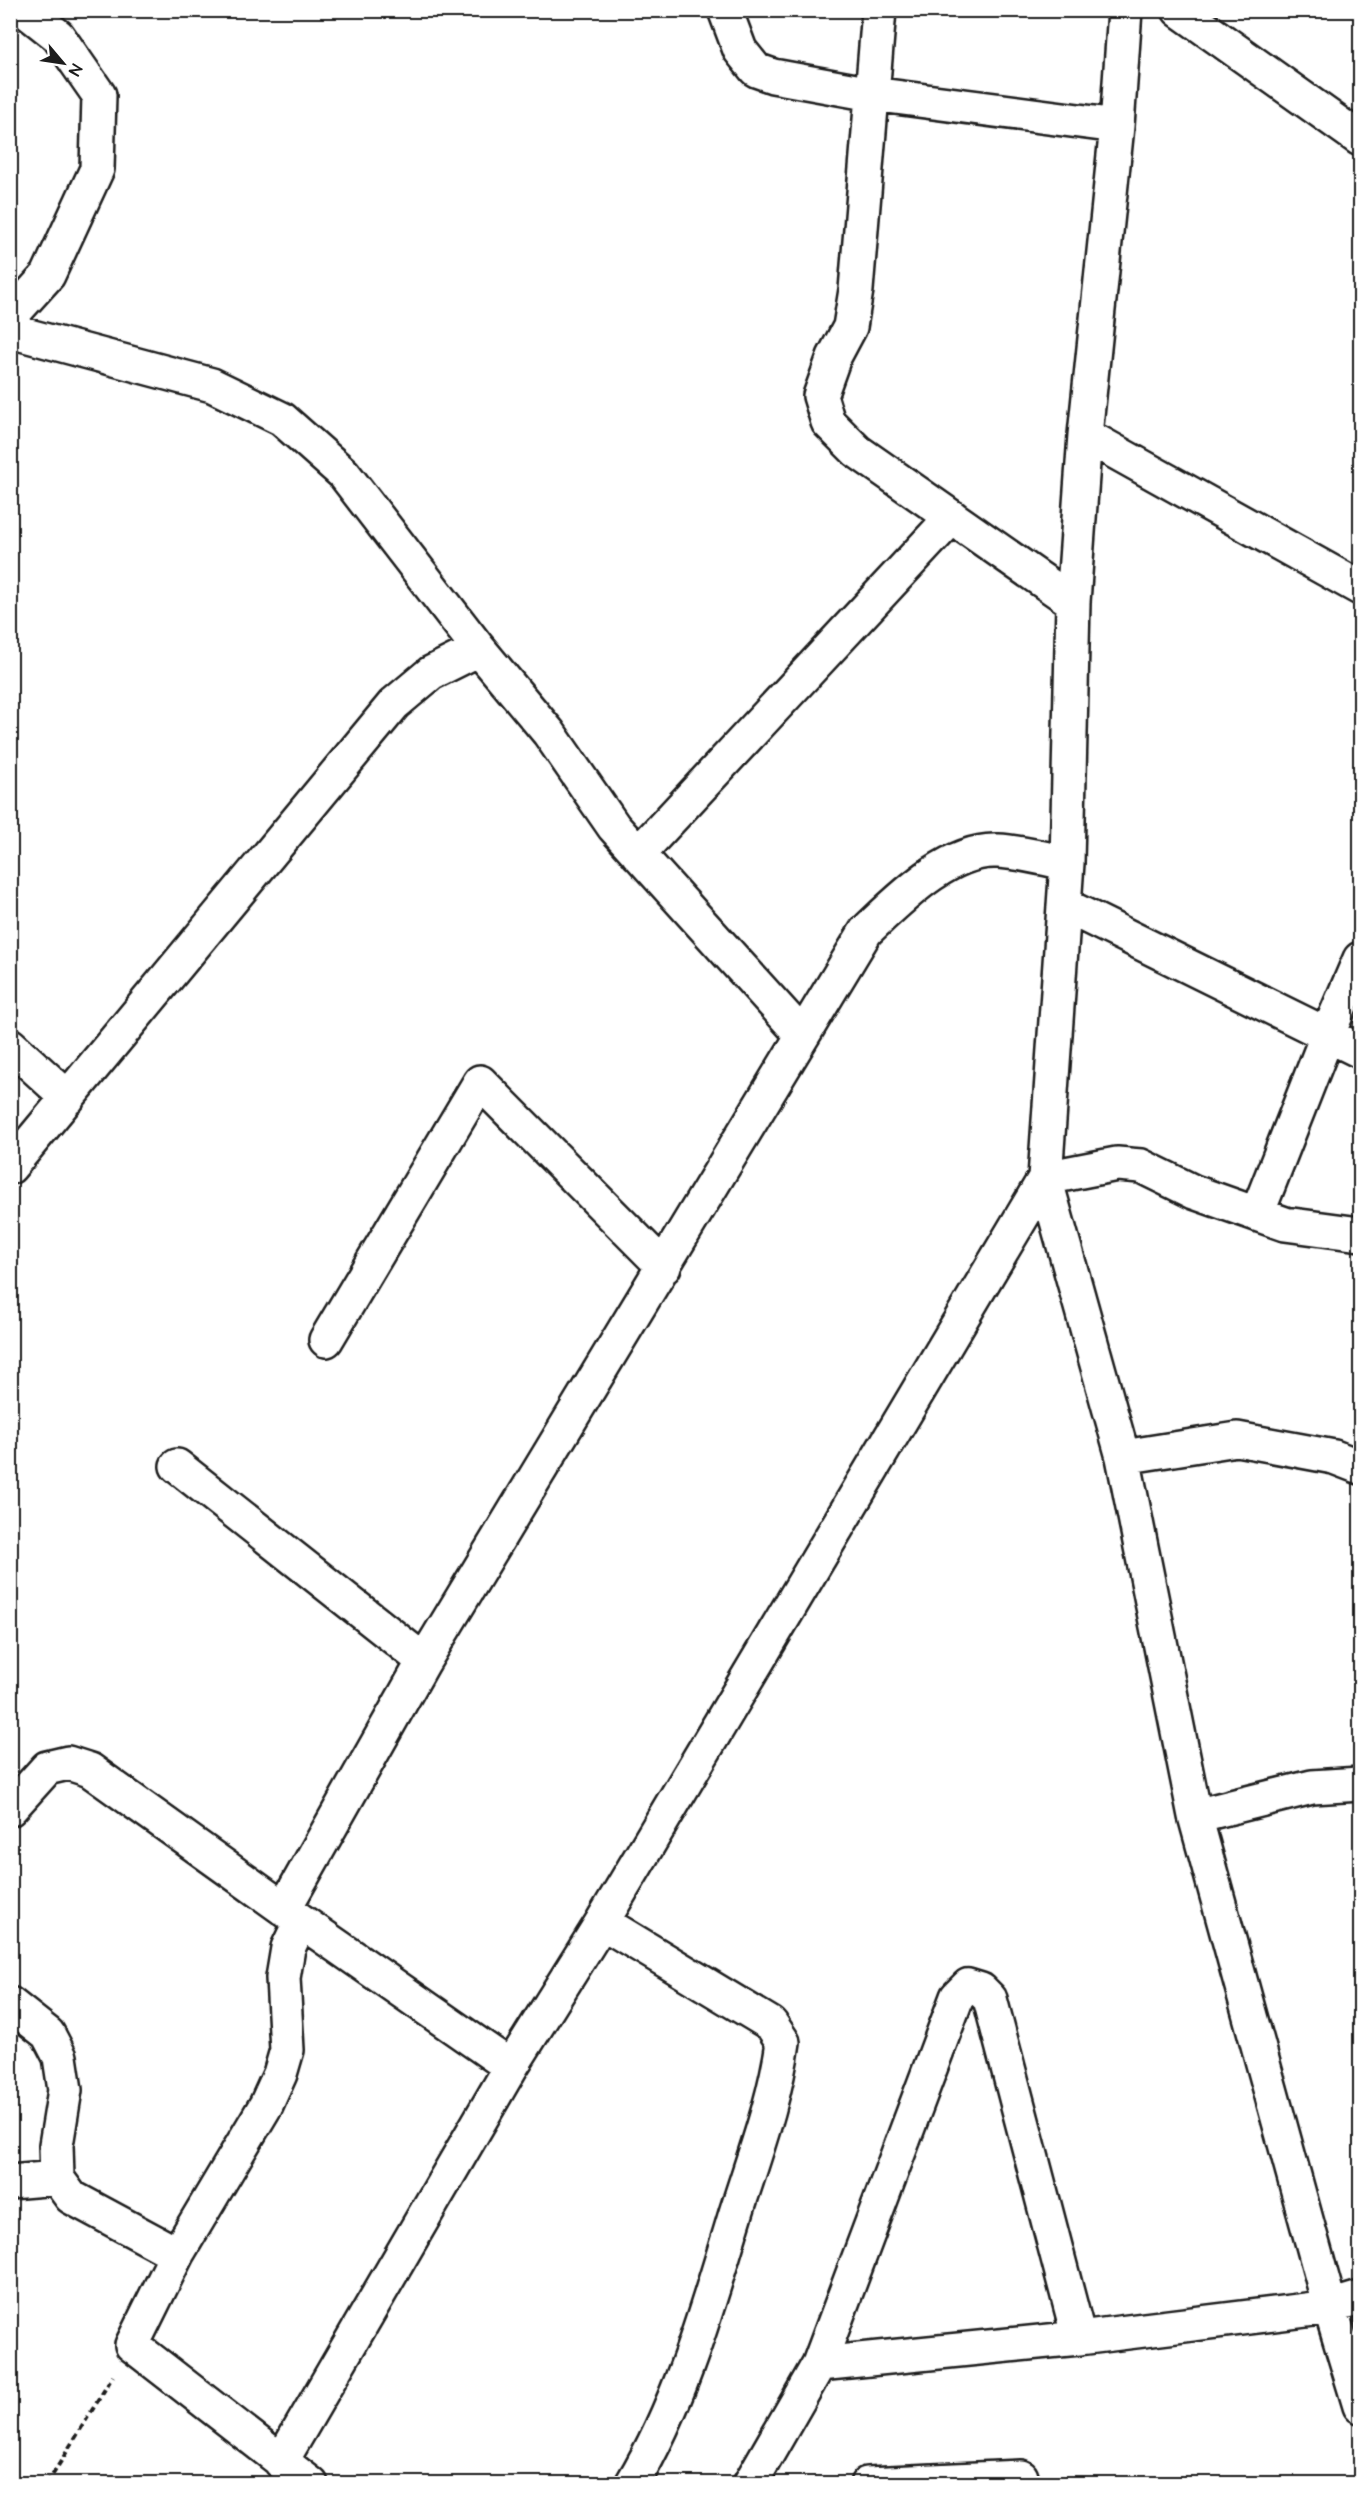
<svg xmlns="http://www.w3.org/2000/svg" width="1371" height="2494" viewBox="0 0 1371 2494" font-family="'Architects Daughter',sans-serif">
<rect width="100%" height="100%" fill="#fff"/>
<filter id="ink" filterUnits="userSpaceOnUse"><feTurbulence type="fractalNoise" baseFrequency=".0167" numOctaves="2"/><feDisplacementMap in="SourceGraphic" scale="12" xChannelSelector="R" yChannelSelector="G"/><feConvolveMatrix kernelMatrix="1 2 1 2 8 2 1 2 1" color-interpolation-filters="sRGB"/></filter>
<g filter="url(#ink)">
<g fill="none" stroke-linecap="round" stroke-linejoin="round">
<defs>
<path id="minor" d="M 725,10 L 740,50 L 756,70 L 773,76 L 872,94 L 1117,126
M 879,10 L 856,290 L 850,327 L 834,357 L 820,396 L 828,422 L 857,451 L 1073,602
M 1125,10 L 1117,126 L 1085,435 L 1073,602 L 1067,863 L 1045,1178 L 1123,1457 L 1195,1816 L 1330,2307 L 1360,2406
M 1179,10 L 1360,139
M 10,317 L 48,275 L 97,169 L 99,95 L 58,36 L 25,10
M 10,331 L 212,385 L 282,419 L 344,474 L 479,649 L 549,733 L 614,827 L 802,1035
M 1085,435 L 1360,588
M 638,854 L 952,517
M 1064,905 L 1360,1051
M 10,1045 L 68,1098
M 10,1167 L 394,704 L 431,673 L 479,649
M 1257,1214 L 1327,1036 L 1360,959
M 326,1340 L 480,1082 L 664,1267
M 1123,1457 L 1237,1439 L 1334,1457 L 1360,1467
M 177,1466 L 424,1661
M 10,1809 L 47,1768 L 68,1763 L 90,1770 L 301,1921 L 511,2067
M 1195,1816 L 1312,1787 L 1360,1784
M 284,1909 L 424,1661 L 866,931 C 899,900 949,848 998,851 C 1021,852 1045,859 1067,863
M 301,1921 L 288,1948 L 283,1978 L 287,2050 L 280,2074 L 266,2105 L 177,2254 L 132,2345 L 311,2484
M 602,1922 L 771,2024 L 783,2042 C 775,2101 754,2156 736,2213 C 708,2305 682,2400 632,2484
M 10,2004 L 48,2034 L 60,2057 L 65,2090 L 56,2145 L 57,2178 L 71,2197 L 177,2254
M 10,2182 L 57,2178
M 819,2364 L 1079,2338 L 1330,2307 L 1360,2298
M 281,2462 L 511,2067 L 602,1922 L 1045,1178 L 1117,1164 L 1141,1166 L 1194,1192 L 1285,1224 L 1360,1234
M 750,2484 L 819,2364 L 957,1997 L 968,1986 L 981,1990 L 990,1999 L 1079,2338
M 867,2484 L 1021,2477"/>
</defs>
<!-- minor casing -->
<use href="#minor" stroke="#1c1c1c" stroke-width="38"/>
<!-- path -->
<path stroke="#1c1c1c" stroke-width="4" stroke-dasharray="6 4.5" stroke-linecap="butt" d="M 47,2484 L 113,2376"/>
<!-- minor -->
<use href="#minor" stroke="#fff" stroke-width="33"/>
</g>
</g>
<!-- margin -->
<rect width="1371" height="2494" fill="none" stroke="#fff" stroke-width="36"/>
<rect x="18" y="18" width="1335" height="2458" fill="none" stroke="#1c1c1c" stroke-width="2" filter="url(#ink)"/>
<!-- north arrow -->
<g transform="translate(63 63) rotate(119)" stroke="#ffffff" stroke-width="4.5" paint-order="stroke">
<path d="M0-4.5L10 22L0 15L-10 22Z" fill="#1c1c1c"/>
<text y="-9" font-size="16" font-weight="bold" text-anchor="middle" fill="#1c1c1c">N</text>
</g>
</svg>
